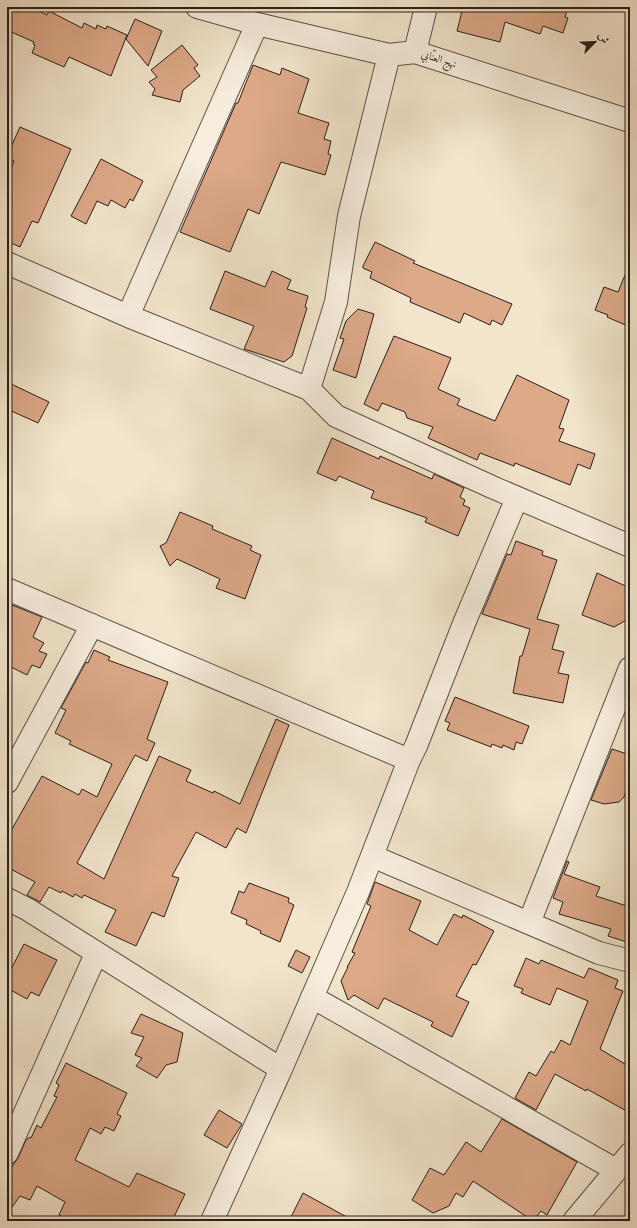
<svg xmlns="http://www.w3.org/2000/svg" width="637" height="1228" viewBox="0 0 637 1228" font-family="Alegreya,Amiri,serif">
<rect width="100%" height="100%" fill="#f2e5cc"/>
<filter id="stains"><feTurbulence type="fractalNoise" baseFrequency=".005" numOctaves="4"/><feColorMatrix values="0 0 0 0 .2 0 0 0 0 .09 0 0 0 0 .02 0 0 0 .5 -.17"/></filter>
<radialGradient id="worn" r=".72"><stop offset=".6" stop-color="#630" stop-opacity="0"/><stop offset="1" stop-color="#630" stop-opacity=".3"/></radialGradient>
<!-- building -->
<path fill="#dda989" stroke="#2a1e19" d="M 7,7 L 31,7 L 47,15 L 49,11 L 82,28 L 84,23 L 96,29 L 97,25 L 106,29 L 107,26 L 127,35 L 111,76 L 69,57 L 64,67 L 32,53 L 35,45 L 33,44 L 34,42 L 7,30 Z
M 463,7 L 568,7 L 565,17 L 568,18 L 563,33 L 543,26 L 540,34 L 505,22 L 500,42 L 457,31 Z
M 135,19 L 162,31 L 148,66 L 126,39 Z
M 182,45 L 198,65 L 194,68 L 200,76 L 183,90 L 180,102 L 152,95 L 155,89 L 149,82 L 157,77 L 151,70 Z
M 253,65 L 280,75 L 282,68 L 309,79 L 298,113 L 329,123 L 324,139 L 331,141 L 328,154 L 331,155 L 325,175 L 281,162 L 259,214 L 248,209 L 230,252 L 180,232 L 236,103 L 238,103 Z
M 20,127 L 71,149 L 38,223 L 32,221 L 20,247 L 7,241 L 7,179 L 14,161 L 7,158 L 7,156 Z
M 101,159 L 143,181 L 133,201 L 130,199 L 125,208 L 111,200 L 108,206 L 97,201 L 86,224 L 71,216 Z
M 375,242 L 415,261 L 413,263 L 512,304 L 502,325 L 492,320 L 490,325 L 464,313 L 460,323 L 410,302 L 411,298 L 370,278 L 372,272 L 363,268 L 363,266 Z
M 630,263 L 630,327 L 607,317 L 608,315 L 595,310 L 604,287 L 618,292 Z
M 225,271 L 265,287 L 272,271 L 291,280 L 287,289 L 308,296 L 305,307 L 307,308 L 292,356 L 284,362 L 244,349 L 254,326 L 210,309 Z
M 358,309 L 374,314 L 356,378 L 333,370 L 344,339 L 340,338 L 346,321 Z
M 394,336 L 451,358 L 438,389 L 460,399 L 457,405 L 495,421 L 517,375 L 569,400 L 559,428 L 564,429 L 559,441 L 595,454 L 590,469 L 578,464 L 570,485 L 515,463 L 514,466 L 480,453 L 477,460 L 428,438 L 433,427 L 407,418 L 405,412 L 382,403 L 378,411 L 364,404 Z
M 7,382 L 49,402 L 38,423 L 7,409 Z
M 332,438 L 379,459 L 380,456 L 432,479 L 434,474 L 464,488 L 460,497 L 465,500 L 463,505 L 470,508 L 458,536 L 425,522 L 427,518 L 371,498 L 374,491 L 339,476 L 336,481 L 317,473 Z
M 180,512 L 213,526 L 212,529 L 252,546 L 250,550 L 261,555 L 245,599 L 216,588 L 220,579 L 177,559 L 170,566 L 160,546 L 166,543 Z
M 516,541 L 543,551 L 542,555 L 557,560 L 537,619 L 559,625 L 552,649 L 564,652 L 558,673 L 569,675 L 563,703 L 513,693 L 520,656 L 522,656 L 530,629 L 482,614 L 507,554 L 511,555 Z
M 597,573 L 630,588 L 630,618 L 614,627 L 582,615 Z
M 7,603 L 42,617 L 33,637 L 44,643 L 39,651 L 47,654 L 40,668 L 32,665 L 27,675 L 7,665 Z
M 94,650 L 110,657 L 108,660 L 168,682 L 147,739 L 155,743 L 147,761 L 135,755 L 77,863 L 104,879 L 159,756 L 191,770 L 186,781 L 213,793 L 214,791 L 240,804 L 276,719 L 289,725 L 246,833 L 237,828 L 226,848 L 196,832 L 172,876 L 179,878 L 164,917 L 152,912 L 136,946 L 105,932 L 116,910 L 84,895 L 82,898 L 75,894 L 73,897 L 62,891 L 61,893 L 49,887 L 40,902 L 27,895 L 35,882 L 7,867 L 7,838 L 42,776 L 79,795 L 82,789 L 97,797 L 112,764 L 69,744 L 71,741 L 55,733 L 66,710 L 61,708 L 86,662 L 88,663 Z
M 455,697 L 529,726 L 522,744 L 516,742 L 514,750 L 503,745 L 502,748 L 492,744 L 491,747 L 447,730 L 450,723 L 445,721 Z
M 612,749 L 630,755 L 630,780 L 624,797 L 619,802 L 604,804 L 591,800 Z
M 567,861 L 569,862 L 564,874 L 600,887 L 596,896 L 630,907 L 630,943 L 608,936 L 611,929 L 559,914 L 563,902 L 553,898 Z
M 375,882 L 421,901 L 409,930 L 437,945 L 454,914 L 462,918 L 463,915 L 494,931 L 476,965 L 473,964 L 456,996 L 469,1002 L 452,1037 L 431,1026 L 433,1022 L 384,998 L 378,1009 L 354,995 L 348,1000 L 341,981 L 348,967 L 347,967 L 355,953 L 352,952 L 371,906 L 367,904 Z
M 249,883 L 289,898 L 288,902 L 294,905 L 280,942 L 260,933 L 261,931 L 246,924 L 247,920 L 231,913 L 239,891 L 244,893 Z
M 24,944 L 57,960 L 39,996 L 31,992 L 27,999 L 7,988 L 7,977 Z
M 296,950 L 310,957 L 302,973 L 288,966 Z
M 526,958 L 539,964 L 541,960 L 584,978 L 589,968 L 618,980 L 615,988 L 623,991 L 600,1049 L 630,1067 L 630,1113 L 587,1089 L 586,1091 L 555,1074 L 536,1110 L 515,1098 L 529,1072 L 536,1076 L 551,1051 L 554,1053 L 561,1040 L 570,1045 L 588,1001 L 557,988 L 550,1005 L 521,993 L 523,989 L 514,986 Z
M 141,1014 L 183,1033 L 177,1062 L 166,1065 L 157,1078 L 136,1066 L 142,1058 L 135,1055 L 144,1037 L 131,1033 Z
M 66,1063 L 127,1093 L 117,1114 L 121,1116 L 114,1131 L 105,1127 L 101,1134 L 90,1128 L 75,1160 L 129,1187 L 137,1173 L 185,1194 L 172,1221 L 71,1221 L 59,1215 L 65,1202 L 37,1186 L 30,1200 L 20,1196 L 7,1214 L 7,1180 L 11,1168 L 18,1158 L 26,1140 L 30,1137 L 31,1138 L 37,1125 L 41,1128 L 57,1097 L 54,1096 L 59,1085 L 56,1083 Z
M 219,1110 L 242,1124 L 227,1148 L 204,1135 Z
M 502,1119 L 577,1162 L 547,1215 L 541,1211 L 533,1221 L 473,1181 L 463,1197 L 456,1193 L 449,1206 L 433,1213 L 412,1200 L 430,1168 L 444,1175 L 466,1142 L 481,1152 Z
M 303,1193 L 354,1221 L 289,1221 Z"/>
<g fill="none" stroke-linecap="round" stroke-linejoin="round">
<defs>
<path id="minor" d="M 197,7 L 257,24 L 389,55 L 415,52 L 630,121
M 415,52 L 426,7
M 389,55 L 349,216 L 336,302 L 309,389 L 336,416 L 492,487 L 630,546
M 7,263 L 128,316 L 309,389
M 128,316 L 257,24
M 7,589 L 409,760 L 358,892 L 281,1069 L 27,909 L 7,899
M 409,760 L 416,746 L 465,621 L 517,498
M 7,782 L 92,625
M 372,856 L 599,953 L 630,961
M 529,923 L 630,668
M 312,997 L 616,1170
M 7,1153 L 96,954
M 212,1221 L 281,1069
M 574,1221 L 630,1154"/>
</defs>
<!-- minor casing -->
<use href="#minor" stroke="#5c5046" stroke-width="24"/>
<!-- minor -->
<use href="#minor" stroke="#f7eede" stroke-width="22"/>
</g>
<g text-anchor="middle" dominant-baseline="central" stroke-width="3" stroke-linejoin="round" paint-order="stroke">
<!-- street labels -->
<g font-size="11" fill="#2a1e19" stroke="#f7eede">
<text transform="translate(439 59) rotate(18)">نهج العنّابي</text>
</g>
</g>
<!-- margin -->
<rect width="637" height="1228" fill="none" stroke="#f2e5cc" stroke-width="24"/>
<rect x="8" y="8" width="621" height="1212" fill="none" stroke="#2a1e19" stroke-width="2"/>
<rect x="12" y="12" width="613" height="1204" fill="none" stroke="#2a1e19"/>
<!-- north arrow -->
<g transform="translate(595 42) rotate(66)" stroke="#f7eede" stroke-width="3" paint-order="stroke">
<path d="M0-3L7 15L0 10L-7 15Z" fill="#2a1e19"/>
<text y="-6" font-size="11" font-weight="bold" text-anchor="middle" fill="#2a1e19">ش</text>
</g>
<rect width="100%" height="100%" filter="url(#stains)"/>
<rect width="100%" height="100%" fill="url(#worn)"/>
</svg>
